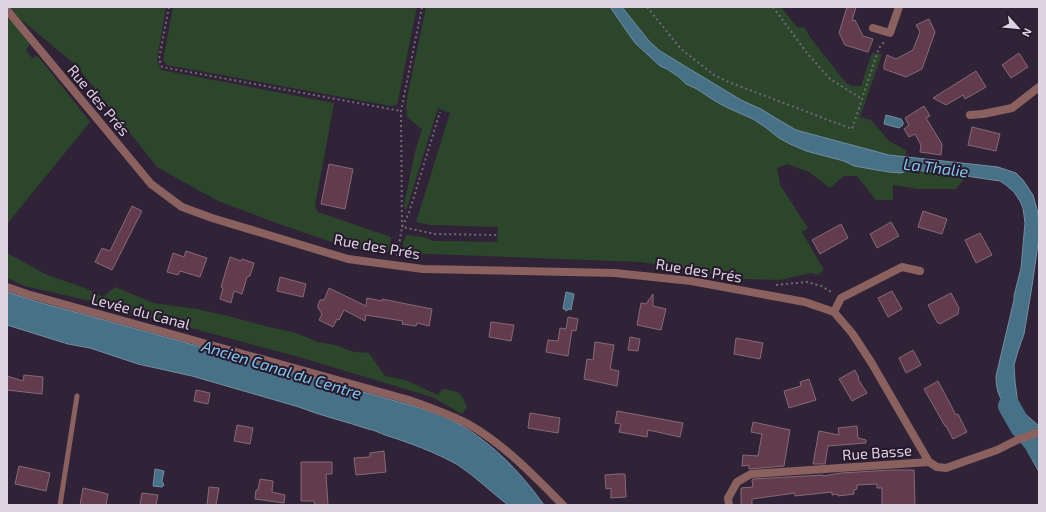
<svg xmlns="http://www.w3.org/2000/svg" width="1046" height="512" viewBox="0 0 1046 512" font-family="'Exo 2',sans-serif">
<rect width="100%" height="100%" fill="#312337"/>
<!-- green -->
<path fill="#2b462a" d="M 10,7 L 166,7 L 157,60 L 161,70 L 334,103 L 315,206 L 318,212 L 391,237 L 389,253 L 360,249 L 347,247 L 282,225 L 218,201 L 157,167 L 76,65 L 19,18 Z
M 173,7 L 417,7 L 397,105 L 391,106 L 167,65 L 163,60 Z
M 426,7 L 610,7 L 635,43 L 660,66 L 667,69 L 679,77 L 686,84 L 697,89 L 715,101 L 728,108 L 753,119 L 765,127 L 779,138 L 790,144 L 806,151 L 844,161 L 854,166 L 871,169 L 889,172 L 901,173 L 910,170 L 939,172 L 966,176 L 956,189 L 918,189 L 893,185 L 893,200 L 876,200 L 857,176 L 844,176 L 830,188 L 809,172 L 787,164 L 777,168 L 780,185 L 808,228 L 802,232 L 824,270 L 818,275 L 811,273 L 780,280 L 744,279 L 641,262 L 404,253 L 403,242 L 407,235 L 423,237 L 434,241 L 497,242 L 498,227 L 431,225 L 416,222 L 450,113 L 438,108 L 406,211 L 404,205 L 415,152 L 422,129 L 407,117 L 406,107 L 408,93 Z
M 622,7 L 781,7 L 797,27 L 805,28 L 809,36 L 846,83 L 852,86 L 861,86 L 872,53 L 882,54 L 860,117 L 871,120 L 889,141 L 907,151 L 904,157 L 889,155 L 796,130 L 774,117 L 761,109 L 741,100 L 660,51 L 649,41 Z
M 7,16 L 30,44 L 26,50 L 32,58 L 37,56 L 42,61 L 90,122 L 7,224 Z
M 7,253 L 47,275 L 85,288 L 103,297 L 115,287 L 153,303 L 197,309 L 232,317 L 261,325 L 296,333 L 318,342 L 335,345 L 354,352 L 369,353 L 385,376 L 405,380 L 438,395 L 442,389 C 458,391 461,391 467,407 L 462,414 L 432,397 L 299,357 L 112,307 L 99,303 L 25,286 L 7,278 Z"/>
<!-- water -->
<path fill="#467187" stroke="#738ea2" d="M 610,7 L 622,7 L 649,41 L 660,51 L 741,100 L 761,109 L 774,117 L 796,130 L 889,155 L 998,167 L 1016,173 L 1023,180 L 1033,195 L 1038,213 L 1039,237 L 1032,286 L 1024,334 L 1018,351 L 1014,365 L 1015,381 L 1018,405 L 1023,412 L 1039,426 L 1039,427 L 1020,434 C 1016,427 1014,420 1010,414 C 1001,399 996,394 996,376 L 1014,300 L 1014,296 L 1021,268 L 1025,223 L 1023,208 L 1020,201 L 1014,192 L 1006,185 L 1000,181 L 939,172 L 910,170 L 901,173 L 889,172 L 871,169 L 854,166 L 844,161 L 806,151 L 790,144 L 779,138 L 765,127 L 753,119 L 728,108 L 715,101 L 697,89 L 686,84 L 679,77 L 667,69 L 660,66 L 635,43 Z
M 886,115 L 901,119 L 903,122 L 903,125 L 899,128 L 884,124 Z
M 7,292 L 38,302 L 86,315 L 417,407 C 427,411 439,414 449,419 C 488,438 519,470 544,505 L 508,505 C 491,492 476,477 458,465 C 435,452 410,443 385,435 C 380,433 374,430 368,429 C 345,421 321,416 299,407 L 192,376 L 138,364 L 90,348 L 68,344 L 7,325 Z
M 566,292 L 574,294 L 571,310 L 569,309 L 566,311 L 565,309 L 563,309 Z
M 1039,437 L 1039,472 L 1023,443 Z
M 155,469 L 164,471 L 162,481 L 164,485 L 162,487 L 153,486 Z"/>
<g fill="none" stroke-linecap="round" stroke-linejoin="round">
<!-- river -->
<path stroke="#467187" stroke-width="22" d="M 1009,406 L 1021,427 L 1036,444 L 1039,451"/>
</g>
<!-- building -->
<path fill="#623c4d" stroke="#866976" d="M 847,7 L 856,7 L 852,21 L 855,20 L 863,36 L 873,39 L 868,52 L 845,45 L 839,33 Z
M 929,19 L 935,32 L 922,69 L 906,77 L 884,69 L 884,65 L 887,55 L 896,59 L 913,50 L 920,32 L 916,25 Z
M 1019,53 L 1028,67 L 1011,78 L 1002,65 Z
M 976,71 L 986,87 L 965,99 L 963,95 L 946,105 L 933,98 Z
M 924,106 L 930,116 L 926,118 L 942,144 L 941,155 L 920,152 L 921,145 L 915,134 L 909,137 L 904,129 L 909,125 L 905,118 Z
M 972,127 L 1000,134 L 996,151 L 968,145 Z
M 329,164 L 353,169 L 345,209 L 321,204 Z
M 132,206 L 142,211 L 112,270 L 95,262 L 102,248 L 110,251 Z
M 923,211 L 947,219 L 942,234 L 918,227 Z
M 891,222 L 899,236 L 877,248 L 870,234 Z
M 841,224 L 848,238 L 820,254 L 812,240 Z
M 980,233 L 992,255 L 976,263 L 965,240 Z
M 186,251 L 207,258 L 200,277 L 180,271 L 178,275 L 167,272 L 173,253 L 184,257 Z
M 230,257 L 241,261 L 242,259 L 254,263 L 250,276 L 247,277 L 242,294 L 234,291 L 231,303 L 220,299 L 223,288 L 221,287 Z
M 280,277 L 306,284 L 303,297 L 277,291 Z
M 329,288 L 366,306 L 367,298 L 382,301 L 382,299 L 432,309 L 429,326 L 417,323 L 416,326 L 402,324 L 403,321 L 366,315 L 365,321 L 344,310 L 339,320 L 337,319 L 333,327 L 319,320 L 322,314 L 318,308 L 318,305 L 320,300 L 324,300 Z
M 892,291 L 902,309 L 888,317 L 878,298 Z
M 951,293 L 959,308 L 958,314 L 940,324 L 937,322 L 928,305 Z
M 653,294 L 653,306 L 666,309 L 661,330 L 637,325 L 641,303 L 646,304 Z
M 568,317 L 578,319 L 576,331 L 572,330 L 568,356 L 546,352 L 548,340 L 558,341 L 560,328 L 566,329 Z
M 491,322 L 514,325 L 511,341 L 489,337 Z
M 630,337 L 640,339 L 638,351 L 628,350 Z
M 736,338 L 763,343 L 760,359 L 734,354 Z
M 595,342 L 614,345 L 610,369 L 619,371 L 617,386 L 584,379 L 587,359 L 593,360 Z
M 913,350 L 921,365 L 906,373 L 899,358 Z
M 855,370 L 859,378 L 858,379 L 867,393 L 852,401 L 839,379 Z
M 24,375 L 43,377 L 42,394 L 7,390 L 7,376 L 23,381 Z
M 809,379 L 816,400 L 789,408 L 784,391 L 801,386 L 800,382 Z
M 938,381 L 956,415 L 958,414 L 967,432 L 953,439 L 946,426 L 945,426 L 924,389 Z
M 196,390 L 210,393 L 208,404 L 194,401 Z
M 617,411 L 683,423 L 680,437 L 648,430 L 647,437 L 619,432 L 621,424 L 615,423 Z
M 530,413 L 560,418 L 558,433 L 528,428 Z
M 753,422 L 790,430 L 784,466 L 749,469 L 749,465 L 742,466 L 743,455 L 758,456 L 762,434 L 751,432 Z
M 237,425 L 253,428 L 250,444 L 234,441 Z
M 857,426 L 858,438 L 866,440 L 866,443 L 828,446 L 825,464 L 813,464 L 819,431 L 839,435 L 838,428 Z
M 384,451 L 386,472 L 356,475 L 354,458 L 370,457 L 370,453 Z
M 301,462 L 332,462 L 332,474 L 326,474 L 328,505 L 315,505 L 314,501 L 301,501 Z
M 19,466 L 50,473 L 46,491 L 15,484 Z
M 891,470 L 914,470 L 915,505 L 882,505 L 882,488 L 877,488 L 877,484 L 857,485 L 857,489 L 854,490 L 854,494 L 838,496 L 838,494 L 832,495 L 832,492 L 795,496 L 795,493 L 752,499 L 752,505 L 741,505 L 741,488 L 753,487 L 752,480 L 753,479 L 823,475 L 823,476 L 841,473 Z
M 618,474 L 625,474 L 626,497 L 611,498 L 611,488 L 606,489 L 605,475 Z
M 260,479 L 273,481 L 272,492 L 285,495 L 284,503 L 255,499 L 256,490 L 258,490 Z
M 209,487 L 219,488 L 216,505 L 207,505 Z
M 83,488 L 108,494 L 106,505 L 80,505 Z
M 142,493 L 158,495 L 156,505 L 140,505 Z"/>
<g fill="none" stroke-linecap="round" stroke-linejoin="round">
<!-- path -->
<path stroke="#736779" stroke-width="2" stroke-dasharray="2 3" stroke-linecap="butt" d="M 169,7 L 159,59 L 162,67 L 401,111
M 422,7 L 401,111 L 402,227 L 435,234 L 496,235
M 647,7 L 681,49 L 714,75 L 726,81 L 852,129 L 879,48 L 885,41
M 773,7 L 807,53 L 830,79 L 862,99
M 397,256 L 402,227 L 409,213 L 440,112
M 776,285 L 807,282 L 821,286 L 833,293"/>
<!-- service -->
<path stroke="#8a615e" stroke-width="5" d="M 60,505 L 77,396"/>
<!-- minor -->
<path stroke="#8a615e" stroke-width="8" d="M 7,10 L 151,184 L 182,207 L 212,218 L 348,259 L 423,269 L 615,273 L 691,281 L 805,302 L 834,312 L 852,333 L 871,362 L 929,462
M 873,28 L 890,33 L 899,7
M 970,115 L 983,114 L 1012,108 L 1039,87
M 7,287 L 27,294 L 409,400 C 429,407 449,414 468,424 C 504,444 535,477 563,505
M 834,312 L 841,298 L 902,267 L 920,271
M 729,505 L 728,498 L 737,482 L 751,474 L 929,462 L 937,467 L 946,468 L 997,450 L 1017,440 L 1039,432"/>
</g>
<g text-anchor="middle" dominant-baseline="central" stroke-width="4" stroke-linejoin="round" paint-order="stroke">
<!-- street labels -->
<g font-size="15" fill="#dcd3e1" stroke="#27192d">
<text transform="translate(99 100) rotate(50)">Rue des Prés</text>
<text transform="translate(377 246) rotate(10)">Rue des Prés</text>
<text transform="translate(699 270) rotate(9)">Rue des Prés</text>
<text transform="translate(141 311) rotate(15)">Levée du Canal</text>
<text transform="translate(877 452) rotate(-4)">Rue Basse</text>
</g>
<!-- water labels -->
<g font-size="16" font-style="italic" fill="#83caf0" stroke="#27192d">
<text transform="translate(936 167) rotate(7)">La Thalie</text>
<text transform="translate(282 369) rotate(17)">Ancien Canal du Centre</text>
</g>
</g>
<!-- border -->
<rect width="1046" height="512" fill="none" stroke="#dcd3e1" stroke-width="16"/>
<!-- north arrow -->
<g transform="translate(1018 28) rotate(117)" stroke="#27192d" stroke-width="3" paint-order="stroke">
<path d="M0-3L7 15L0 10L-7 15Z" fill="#dcd3e1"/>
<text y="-6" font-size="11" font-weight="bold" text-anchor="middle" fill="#dcd3e1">N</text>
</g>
</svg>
